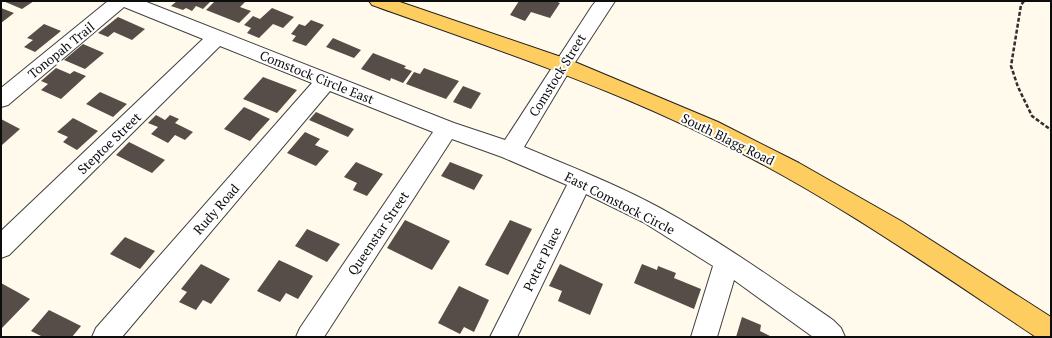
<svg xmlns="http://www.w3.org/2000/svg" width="1052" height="338" viewBox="0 0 1052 338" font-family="'PT Serif',serif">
<rect width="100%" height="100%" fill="#fffaec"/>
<!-- building -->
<path fill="#564d49" d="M 3,1 L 34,1 L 22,9 Z
M 177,1 L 211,1 L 203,9 L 196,6 L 192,11 L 186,8 L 183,10 L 171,6 Z
M 215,1 L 228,2 L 242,1 L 245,2 L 240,7 L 251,11 L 239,23 L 206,10 Z
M 519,1 L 555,1 L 560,3 L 550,18 L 531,12 L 525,21 L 510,15 Z
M 1,8 L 14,13 L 1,23 Z
M 272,8 L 294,17 L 283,28 L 273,24 L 259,38 L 247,33 L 251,28 L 244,25 L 253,16 L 260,19 Z
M 118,17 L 145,29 L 132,40 L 114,32 L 108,37 L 98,33 Z
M 311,20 L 324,25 L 306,46 L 292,41 L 296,36 L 291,34 L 299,24 L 305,26 Z
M 44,24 L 61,31 L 35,52 L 24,47 L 33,40 L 27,38 Z
M 333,38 L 361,50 L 354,58 L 326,47 Z
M 83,44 L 104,53 L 85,69 L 64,60 Z
M 373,53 L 406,66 L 404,68 L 412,71 L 403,83 L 391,78 L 390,81 L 361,69 Z
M 56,68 L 70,74 L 74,71 L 86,76 L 61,99 L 41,90 L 48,84 L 41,81 Z
M 424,68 L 459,81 L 446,99 L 406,84 L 414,72 L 420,74 Z
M 263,77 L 297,90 L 277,113 L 243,99 Z
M 463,86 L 481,93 L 471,109 L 453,102 Z
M 100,92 L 127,104 L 113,117 L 86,104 Z
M 244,107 L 270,119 L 250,141 L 224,129 Z
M 316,112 L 354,129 L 348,137 L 309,120 Z
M 156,115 L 165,120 L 170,115 L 179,119 L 175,123 L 193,132 L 185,140 L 175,135 L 168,143 L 151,134 L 158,127 L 148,123 Z
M 73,118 L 98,131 L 77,150 L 63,142 L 68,137 L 57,132 Z
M 1,119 L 20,129 L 2,145 L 1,145 Z
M 305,132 L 320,139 L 315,145 L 329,151 L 316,166 L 287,153 Z
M 129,142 L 165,160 L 152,173 L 116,155 Z
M 356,162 L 383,174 L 367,196 L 353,190 L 357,183 L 344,177 Z
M 450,162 L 483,175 L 474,190 L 441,176 Z
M 405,220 L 450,241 L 432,270 L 387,248 Z
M 510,220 L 532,229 L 508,275 L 485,265 Z
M 307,229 L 340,244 L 327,262 L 295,246 Z
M 125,237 L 155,251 L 140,269 L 110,254 Z
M 279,260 L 313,276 L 298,299 L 286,293 L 280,302 L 257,291 Z
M 201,264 L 230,279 L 211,304 L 203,300 L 196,310 L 179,302 L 187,292 L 181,289 Z
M 560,264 L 603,284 L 590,315 L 558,301 L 562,291 L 549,286 Z
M 642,264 L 657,270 L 658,266 L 676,273 L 674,278 L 701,289 L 694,309 L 634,283 Z
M 1,283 L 30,299 L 2,328 L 1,327 Z
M 459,286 L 489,300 L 474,332 L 464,327 L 460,334 L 438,323 Z
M 49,310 L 81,326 L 72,337 L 43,337 L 31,331 Z
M 742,317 L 761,325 L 760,331 L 772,337 L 736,337 Z"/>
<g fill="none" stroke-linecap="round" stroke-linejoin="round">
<defs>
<path id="minor" d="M 108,1 L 144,1 L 454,123 L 505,140 L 592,6 L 596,1 L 615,1 L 570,70 L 524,147 C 569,166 616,184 660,208 C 720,241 776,281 833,320 L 841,328 L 845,337 L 813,337 L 734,280 L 717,337 L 691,337 L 713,266 L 643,222 L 586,194 L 517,337 L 490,337 L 567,185 L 502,157 L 452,139 L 324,337 L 296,337 L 300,328 L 433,132 L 330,91 L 122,337 L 92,337 L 96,328 L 312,83 L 220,46 L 9,255 L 1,258 L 1,231 L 203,39 L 124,7 L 8,105 L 1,107 L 1,88 Z"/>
<path id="major" d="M 369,1 L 397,1 L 570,60 L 718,122 L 799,163 L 901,221 L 1051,317 L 1051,337 L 1036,337 C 928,265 821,190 703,134 C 596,82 484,45 372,5 Z"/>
</defs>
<!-- minor casing -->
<use href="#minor" stroke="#404040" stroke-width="2"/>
<!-- major casing -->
<use href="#major" stroke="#1e1e1e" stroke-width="2"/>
<!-- path -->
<path stroke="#2f2f2f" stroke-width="2.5" stroke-dasharray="4 2" stroke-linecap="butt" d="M 1024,1 L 1021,5 L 1011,66 L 1018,87 L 1032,116 L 1051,130"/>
<!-- minor -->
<use href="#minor" fill="#fff" fill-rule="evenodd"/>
<!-- major -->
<use href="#major" fill="#fdcd5f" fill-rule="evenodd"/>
</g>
<g text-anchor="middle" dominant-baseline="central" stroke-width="4" stroke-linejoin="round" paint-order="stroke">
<!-- street labels -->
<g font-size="13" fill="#0d0d0d" stroke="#fff">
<text transform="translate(61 50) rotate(-39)">Tonopah Trail</text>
<text transform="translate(557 75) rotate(-58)">Comstock Street</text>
<text transform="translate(317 77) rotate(22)">Comstock Circle East</text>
<text transform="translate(728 139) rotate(26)">South Blagg Road</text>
<text transform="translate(109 143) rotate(-44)">Steptoe Street</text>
<text transform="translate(620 203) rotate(27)">East Comstock Circle</text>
<text transform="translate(216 209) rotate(-49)">Rudy Road</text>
<text transform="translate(378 233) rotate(-56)">Queenstar Street</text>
<text transform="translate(542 259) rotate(-64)">Potter Place</text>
</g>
</g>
<!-- border -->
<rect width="1052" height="338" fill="none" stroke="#0d0d0d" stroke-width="4"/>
</svg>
